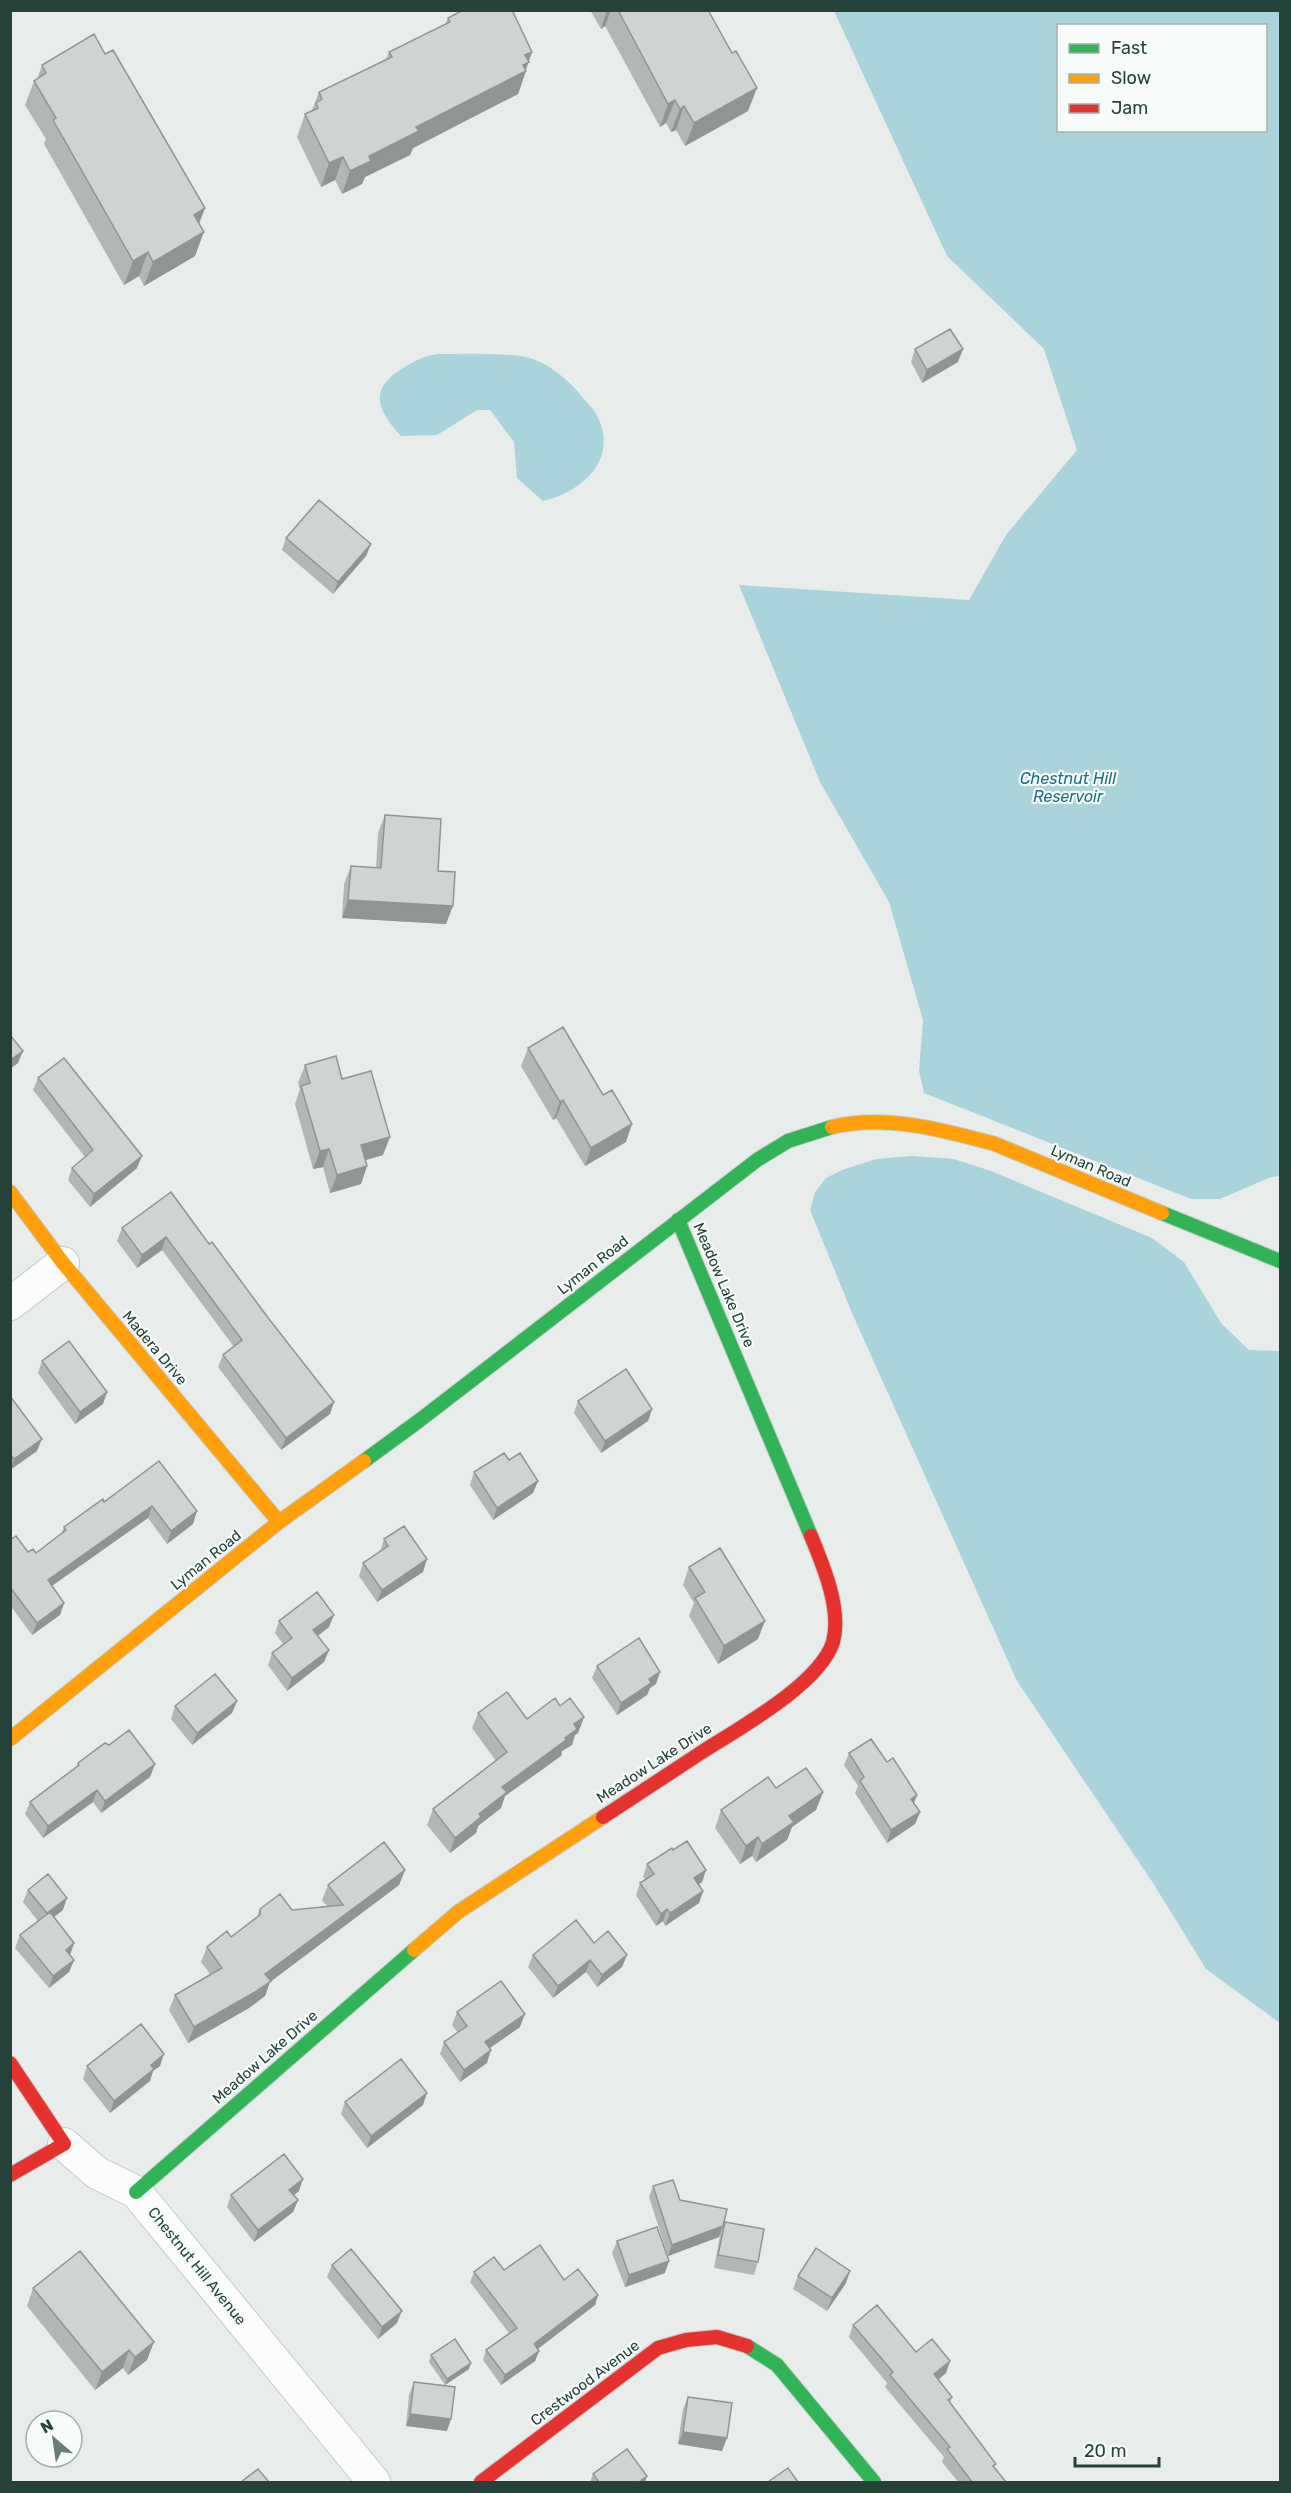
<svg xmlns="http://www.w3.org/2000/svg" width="1291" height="2493" viewBox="0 0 1291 2493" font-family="Rubik,sans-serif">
<rect width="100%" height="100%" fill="#e8edeb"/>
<!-- water -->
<path fill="#a9d4db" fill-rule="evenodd" d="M 834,11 L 1280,11 L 1280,1176 L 1271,1177 L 1220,1199 L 1191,1199 L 924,1093 L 919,1071 L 923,1020 L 889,902 L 820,782 L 739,585 L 969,600 L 1006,535 L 1077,450 L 1044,349 L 947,256 ZM 1058,26 L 1266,26 L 1266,130 L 1058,130 Z
M 437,354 C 460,354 514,352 533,359 C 552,366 571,382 583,398 C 589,405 596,411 599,420 C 617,461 581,492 543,501 L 517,478 L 514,442 L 490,410 L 477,410 L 437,435 L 401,436 C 377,410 368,389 403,368 C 414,361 424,356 437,354 Z
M 912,1156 L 954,1159 L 991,1171 L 1152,1238 L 1184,1262 L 1221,1323 L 1249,1350 L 1280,1351 L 1280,2023 L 1206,1969 L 1153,1883 L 1017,1681 L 852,1313 L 810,1210 L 815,1192 L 826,1178 L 842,1170 L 876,1159 Z"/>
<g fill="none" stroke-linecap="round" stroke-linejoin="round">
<defs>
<path id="street" d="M 10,1304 L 63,1263
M 64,2144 L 97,2173 L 136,2192 L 374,2482"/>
<path id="fast" d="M 1162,1213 L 1280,1261
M 678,1220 L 811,1536
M 364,1461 L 420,1420 L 757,1160 L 788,1141 L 832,1127
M 136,2192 L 414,1950
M 747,2346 L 777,2365 L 874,2482"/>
<path id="slow" d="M 832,1127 C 886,1114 943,1130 995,1144 L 1162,1213
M 10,1192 L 63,1263 L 279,1522
M 10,1739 L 279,1522 L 364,1461
M 414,1950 L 458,1912 L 603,1817"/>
<path id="jam" d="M 603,1817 C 636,1795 669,1774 702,1752 C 738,1729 820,1684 833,1642 C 842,1610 823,1565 811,1536
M 10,2063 L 64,2144 L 10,2175
M 481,2482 L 658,2348 L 686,2340 L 717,2337 L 747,2346"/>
</defs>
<!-- street casing -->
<use href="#street" stroke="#c5cac8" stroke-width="34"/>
<!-- fast casing -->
<use href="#fast" stroke="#c3cbc8" stroke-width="16"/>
<!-- slow casing -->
<use href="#slow" stroke="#c3cbc8" stroke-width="16"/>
<!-- jam casing -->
<use href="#jam" stroke="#c3cbc8" stroke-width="16"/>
<!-- street -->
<use href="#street" stroke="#fcfcfc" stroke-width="32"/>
<!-- fast -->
<use href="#fast" stroke="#30b455" stroke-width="14"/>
<!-- slow -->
<use href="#slow" stroke="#ff9f0a" stroke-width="14"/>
<!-- jam -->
<use href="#jam" stroke="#e5322d" stroke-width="14"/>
</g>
<!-- wall -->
<path fill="#b2b6b5" d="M 590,10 L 708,10 L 748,111 L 685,146 L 676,130 L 671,132 L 666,123 L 660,127 L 605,26 L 601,29 Z
M 448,18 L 532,52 L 518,94 L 413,148 L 410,155 L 365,177 L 362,184 L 342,194 L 335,180 L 321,187 L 297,137 L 305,114 L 312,110 L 319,92 L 386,59 L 389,52 L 445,25 Z
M 105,54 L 205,208 L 199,224 L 195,256 L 144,286 L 139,276 L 124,285 L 44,144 L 46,139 L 25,105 L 34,81 L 37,79 L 42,65 Z
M 915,349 L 958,362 L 922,383 L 911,362 Z
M 286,538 L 371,544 L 366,556 L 333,594 L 282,550 Z
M 385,815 L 438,871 L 446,924 L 342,918 L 344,884 L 351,866 L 376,868 L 378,833 Z
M 528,1048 L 626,1142 L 585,1166 L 556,1118 L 553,1120 L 521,1066 Z
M 305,1065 L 342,1079 L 383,1155 L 366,1160 L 367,1166 L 361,1184 L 330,1193 L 323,1167 L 313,1169 L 295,1104 L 300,1089 L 298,1083 Z
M 38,1078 L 137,1168 L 90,1207 L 68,1180 L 72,1168 L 85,1157 L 33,1090 Z
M 171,1192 L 330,1414 L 281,1450 L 218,1367 L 223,1355 L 234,1347 L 162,1250 L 137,1268 L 117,1241 L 122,1228 Z
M 42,1361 L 103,1404 L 75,1424 L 38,1373 Z
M 10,1396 L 37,1451 L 10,1470 Z
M 578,1401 L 652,1409 L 648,1421 L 601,1453 L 574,1413 Z
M 509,1460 L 538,1481 L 533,1493 L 493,1520 L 470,1485 L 474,1472 Z
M 159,1461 L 193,1524 L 167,1544 L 148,1518 L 52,1586 L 64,1603 L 60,1615 L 32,1635 L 10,1605 L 10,1540 L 28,1552 L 36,1553 L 61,1534 L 64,1527 L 104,1502 Z
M 384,1539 L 423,1572 L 377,1602 L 359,1576 L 363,1563 L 380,1552 Z
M 689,1567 L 758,1639 L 718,1664 L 689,1616 L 694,1603 L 683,1585 Z
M 279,1621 L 329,1627 L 318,1636 L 329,1650 L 324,1662 L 287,1691 L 268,1665 L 272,1653 L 283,1644 L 275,1633 Z
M 597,1666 L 656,1684 L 650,1688 L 647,1695 L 617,1715 L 592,1678 Z
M 237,1701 L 232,1713 L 192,1745 L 171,1719 L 175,1706 Z
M 478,1713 L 527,1719 L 584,1717 L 578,1733 L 575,1735 L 572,1745 L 562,1751 L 561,1756 L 505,1796 L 501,1808 L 478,1826 L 476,1833 L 450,1853 L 427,1825 L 433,1809 L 496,1761 L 472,1728 Z
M 849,1753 L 887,1762 L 917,1795 L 914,1803 L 920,1812 L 915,1824 L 887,1843 L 855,1793 L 858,1786 L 844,1765 Z
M 78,1763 L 155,1764 L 150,1777 L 101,1813 L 93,1802 L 43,1838 L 25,1814 L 30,1802 L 76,1768 Z
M 776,1788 L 823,1792 L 816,1810 L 792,1827 L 787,1840 L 756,1862 L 752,1856 L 740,1864 L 715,1828 L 721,1810 Z
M 647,1864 L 706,1870 L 702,1882 L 699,1884 L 703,1891 L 699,1903 L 665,1926 L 663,1921 L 656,1926 L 636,1895 L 640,1883 L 645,1879 L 643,1877 Z
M 405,1870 L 399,1885 L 270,1982 L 265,1996 L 249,2008 L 188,2043 L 169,2010 L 175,1995 L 210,1974 L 201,1962 L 207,1947 L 231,1937 L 257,1917 L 260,1909 L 292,1910 L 327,1906 L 322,1900 L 328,1885 Z
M 28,1890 L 63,1910 L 54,1917 L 74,1943 L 70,1955 L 74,1960 L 69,1972 L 49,1988 L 15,1948 L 20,1935 L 38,1921 L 23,1902 Z
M 533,1955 L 627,1955 L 622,1967 L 597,1987 L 586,1972 L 553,1998 L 528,1967 Z
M 457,2012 L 520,2027 L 490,2048 L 487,2063 L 460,2082 L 440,2054 L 444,2042 L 458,2033 L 452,2025 Z
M 87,2066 L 160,2066 L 153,2071 L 150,2081 L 110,2113 L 83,2079 Z
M 345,2102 L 423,2105 L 367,2148 L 341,2114 Z
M 653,2186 L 724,2225 L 758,2262 L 754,2275 L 714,2268 L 720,2236 L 719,2237 L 668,2256 L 649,2197 Z
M 299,2191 L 294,2195 L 298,2200 L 293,2212 L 254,2242 L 227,2207 L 231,2195 Z
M 617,2241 L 665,2273 L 625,2287 L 612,2253 Z
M 332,2265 L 397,2323 L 378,2339 L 327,2277 Z
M 504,2270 L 564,2280 L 598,2295 L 595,2305 L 538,2349 L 539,2351 L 535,2361 L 501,2385 L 483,2360 L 486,2350 L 509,2333 L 470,2282 L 474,2272 Z
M 798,2276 L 846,2283 L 827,2311 L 793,2289 Z
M 33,2288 L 147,2360 L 128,2375 L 123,2368 L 95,2390 L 27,2306 Z
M 853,2325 L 916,2352 L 950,2361 L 946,2373 L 938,2380 L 952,2397 L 950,2403 L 996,2464 L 994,2467 L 1006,2482 L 958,2482 L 942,2462 L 944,2457 L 885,2387 L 887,2383 L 849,2337 Z
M 431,2355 L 469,2369 L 445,2385 L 429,2362 Z
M 414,2382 L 447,2431 L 406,2426 L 409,2395 Z
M 688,2397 L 722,2451 L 678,2444 L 683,2409 Z
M 593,2474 L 647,2476 L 645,2482 L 590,2482 Z"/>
<!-- shaded-wall -->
<path fill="#919493" d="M 607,10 L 611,10 L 605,26 L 601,29 Z
M 532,52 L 525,71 L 526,71 L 518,94 L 413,148 L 410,155 L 365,177 L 362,184 L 342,194 L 350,171 L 369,156 L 416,127 L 525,55 Z
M 757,88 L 748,111 L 685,146 L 694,123 Z
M 675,100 L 666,123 L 660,127 L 668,104 Z
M 684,106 L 676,130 L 671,132 L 680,109 Z
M 343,157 L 335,180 L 321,187 L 329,163 Z
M 205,208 L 196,231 L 194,215 Z
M 204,232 L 195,256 L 144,286 L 153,262 Z
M 148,252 L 139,276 L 124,285 L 133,261 Z
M 963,349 L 958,362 L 922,383 L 927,370 Z
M 371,544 L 366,556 L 333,594 L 338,582 Z
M 348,900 L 453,906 L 446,924 L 342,918 Z
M 23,1051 L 18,1063 L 10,1069 L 10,1060 Z
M 563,1100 L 556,1118 L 553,1120 L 560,1102 Z
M 632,1124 L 626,1142 L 585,1166 L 591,1148 Z
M 390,1137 L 383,1155 L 355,1163 L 361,1145 Z
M 329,1149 L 323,1167 L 313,1169 L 320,1151 Z
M 142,1156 L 137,1168 L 90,1207 L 94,1194 Z
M 367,1166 L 361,1184 L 330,1193 L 337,1175 Z
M 166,1237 L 162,1250 L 137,1268 L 142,1255 Z
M 107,1392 L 103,1404 L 75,1424 L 80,1412 Z
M 334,1402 L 330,1414 L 281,1450 L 286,1438 Z
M 652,1409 L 648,1421 L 601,1453 L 605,1441 Z
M 42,1439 L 37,1451 L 10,1470 L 14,1459 Z
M 538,1481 L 533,1493 L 493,1520 L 497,1508 Z
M 152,1506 L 148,1518 L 43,1592 L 48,1580 Z
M 197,1511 L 193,1524 L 167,1544 L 171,1531 Z
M 427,1559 L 423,1572 L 377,1602 L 382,1590 Z
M 64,1603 L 60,1615 L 32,1635 L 37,1623 Z
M 334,1615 L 329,1627 L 309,1642 L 313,1630 Z
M 765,1621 L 758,1639 L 718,1664 L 724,1646 Z
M 329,1650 L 324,1662 L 287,1691 L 292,1678 Z
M 660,1672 L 656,1684 L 650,1688 L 647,1695 L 617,1715 L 621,1703 L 649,1679 Z
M 237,1701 L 232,1713 L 192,1745 L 197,1733 Z
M 584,1717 L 578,1733 L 575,1735 L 572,1745 L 562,1751 L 561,1756 L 505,1796 L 501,1808 L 478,1826 L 476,1833 L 450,1853 L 455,1838 L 479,1814 L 502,1787 L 565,1738 L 574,1724 Z
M 155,1764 L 150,1777 L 101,1813 L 105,1801 Z
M 97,1790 L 93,1802 L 43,1838 L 48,1826 Z
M 823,1792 L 816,1810 L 792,1827 L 787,1840 L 756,1862 L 762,1844 L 789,1816 Z
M 917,1795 L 912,1807 L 911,1799 Z
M 920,1812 L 915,1824 L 887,1843 L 891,1830 Z
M 758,1837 L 752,1856 L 740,1864 L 746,1846 Z
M 405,1870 L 399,1885 L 270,1982 L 265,1996 L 249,2008 L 188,2043 L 194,2027 Z
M 706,1870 L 702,1882 L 690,1890 L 694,1878 Z
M 703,1891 L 699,1903 L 665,1926 L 670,1913 Z
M 67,1898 L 63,1910 L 42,1926 L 47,1913 Z
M 667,1909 L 663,1921 L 656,1926 L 661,1914 Z
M 74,1943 L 70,1955 L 66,1950 Z
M 627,1955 L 622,1967 L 597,1987 L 602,1975 Z
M 74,1960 L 69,1972 L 49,1988 L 53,1976 Z
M 590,1960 L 586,1972 L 553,1998 L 558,1986 Z
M 525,2014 L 520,2027 L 481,2054 L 485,2042 Z
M 491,2050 L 487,2063 L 460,2082 L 464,2070 Z
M 164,2054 L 160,2066 L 153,2071 L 150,2081 L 110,2113 L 114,2101 L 151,2065 Z
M 427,2093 L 423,2105 L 367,2148 L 371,2136 Z
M 303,2179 L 299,2191 L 285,2202 L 289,2190 Z
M 298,2200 L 293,2212 L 254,2242 L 258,2230 Z
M 723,2226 L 719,2237 L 668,2256 L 672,2245 Z
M 669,2261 L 665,2273 L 625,2287 L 629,2275 Z
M 850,2271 L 846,2283 L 827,2311 L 832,2298 Z
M 598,2295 L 595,2305 L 531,2354 L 534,2344 Z
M 402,2311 L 397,2323 L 378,2339 L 382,2327 Z
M 154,2342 L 147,2360 L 128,2375 L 135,2357 Z
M 129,2350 L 123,2368 L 95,2390 L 102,2372 Z
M 539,2351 L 535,2361 L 501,2385 L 505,2375 Z
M 950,2361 L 946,2373 L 930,2387 L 934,2374 Z
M 471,2363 L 469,2369 L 445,2385 L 447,2379 Z
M 410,2414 L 451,2419 L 447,2431 L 406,2426 Z
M 683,2432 L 727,2438 L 722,2451 L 678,2444 Z
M 647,2476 L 645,2482 L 639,2482 Z"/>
<!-- building -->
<path fill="#cfd4d2" stroke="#919493" stroke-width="1.5" d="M 463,10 L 512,10 L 532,52 L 525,55 L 529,62 L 523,65 L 526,71 L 416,127 L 419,131 L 369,156 L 371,161 L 350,171 L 343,157 L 329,163 L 305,114 L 318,108 L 316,103 L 322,99 L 319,92 L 392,57 L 389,52 L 450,22 L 448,18 Z
M 618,10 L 708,10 L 732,53 L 736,51 L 757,88 L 694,123 L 684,106 L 680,109 L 675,100 L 668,104 Z
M 94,34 L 105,54 L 113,50 L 205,208 L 194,215 L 204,232 L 153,262 L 148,252 L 133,261 L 53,120 L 56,118 L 34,81 L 46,73 L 42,65 Z
M 950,329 L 963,349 L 927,370 L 915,349 Z
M 319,500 L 371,544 L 338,582 L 286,538 Z
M 385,815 L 441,819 L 438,871 L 455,872 L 453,906 L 348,900 L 351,866 L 381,868 Z
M 563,1027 L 603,1095 L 612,1090 L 632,1124 L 591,1148 L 563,1100 L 560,1102 L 528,1048 Z
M 10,1035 L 23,1051 L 10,1060 Z
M 336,1056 L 342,1079 L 371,1071 L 390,1137 L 361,1145 L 367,1166 L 337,1175 L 329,1149 L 320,1151 L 301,1086 L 310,1083 L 305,1065 Z
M 64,1058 L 142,1156 L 94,1194 L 72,1168 L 93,1150 L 38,1078 Z
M 171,1192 L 209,1244 L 212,1242 L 269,1319 L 334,1402 L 286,1438 L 223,1355 L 242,1340 L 166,1237 L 142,1255 L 122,1228 Z
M 69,1341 L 107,1392 L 80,1412 L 42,1361 Z
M 626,1369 L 652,1409 L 605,1441 L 578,1401 Z
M 10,1396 L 42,1439 L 14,1459 L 10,1454 Z
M 504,1453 L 509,1460 L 520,1453 L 538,1481 L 497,1508 L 474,1472 Z
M 159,1461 L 197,1511 L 171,1531 L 152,1506 L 48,1580 L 64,1603 L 37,1623 L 10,1587 L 10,1540 L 16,1536 L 28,1552 L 33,1549 L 36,1553 L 66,1530 L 64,1527 L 103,1499 L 104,1502 Z
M 404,1526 L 427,1559 L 382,1590 L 363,1563 L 388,1546 L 384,1539 Z
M 720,1548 L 765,1621 L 724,1646 L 695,1598 L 705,1592 L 689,1567 Z
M 317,1592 L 334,1615 L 313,1630 L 329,1650 L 292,1678 L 272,1653 L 292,1638 L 279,1621 Z
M 639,1638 L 660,1672 L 649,1679 L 651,1683 L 621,1703 L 597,1666 Z
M 215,1674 L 237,1701 L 197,1733 L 175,1706 Z
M 507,1692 L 527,1719 L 555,1698 L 560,1706 L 570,1698 L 584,1717 L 574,1724 L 577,1729 L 565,1738 L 566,1740 L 502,1787 L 507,1792 L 479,1814 L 481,1817 L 455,1838 L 433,1809 L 507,1752 L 478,1713 Z
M 129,1730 L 155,1764 L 105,1801 L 97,1790 L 48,1826 L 30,1802 L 79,1765 L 78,1763 L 105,1743 L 109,1745 Z
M 871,1739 L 887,1762 L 893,1758 L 917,1795 L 911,1799 L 920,1812 L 891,1830 L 860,1781 L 864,1777 L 849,1753 Z
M 806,1768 L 823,1792 L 789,1816 L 794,1822 L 762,1844 L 758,1837 L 746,1846 L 721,1810 L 768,1777 L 776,1788 Z
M 687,1841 L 706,1870 L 694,1878 L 703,1891 L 670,1913 L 667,1909 L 661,1914 L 640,1883 L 654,1874 L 647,1864 L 672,1848 L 673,1850 Z
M 384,1842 L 405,1870 L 265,1974 L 271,1981 L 255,1992 L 194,2027 L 175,1995 L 222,1968 L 207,1947 L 227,1931 L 231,1937 L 260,1915 L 260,1909 L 280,1894 L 292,1910 L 343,1905 L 328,1885 Z
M 48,1874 L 67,1898 L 47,1913 L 28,1890 Z
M 50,1912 L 74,1943 L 66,1950 L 74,1960 L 53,1976 L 20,1935 Z
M 576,1920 L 594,1943 L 608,1931 L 627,1955 L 602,1975 L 590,1960 L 558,1986 L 533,1955 Z
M 501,1981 L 525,2014 L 485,2042 L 491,2050 L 464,2070 L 444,2042 L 467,2026 L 457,2012 Z
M 141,2024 L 164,2054 L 151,2065 L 154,2069 L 114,2101 L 87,2066 Z
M 401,2059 L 427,2093 L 371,2136 L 345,2102 Z
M 284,2154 L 303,2179 L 289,2190 L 298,2200 L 258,2230 L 231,2195 Z
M 673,2180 L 680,2200 L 727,2209 L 723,2226 L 672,2245 L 653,2186 Z
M 725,2222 L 764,2229 L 758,2262 L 718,2255 Z
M 657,2227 L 669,2261 L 629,2275 L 617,2241 Z
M 540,2245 L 564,2280 L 578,2269 L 598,2295 L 534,2344 L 539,2351 L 505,2375 L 486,2350 L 517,2328 L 474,2272 L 494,2257 L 504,2270 Z
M 816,2248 L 850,2271 L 832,2298 L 798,2276 Z
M 351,2249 L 402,2311 L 382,2327 L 332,2265 Z
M 80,2251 L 154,2342 L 135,2357 L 129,2350 L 102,2372 L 33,2288 Z
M 877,2305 L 916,2352 L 932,2339 L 950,2361 L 934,2374 L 952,2397 L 948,2400 L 996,2464 L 993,2466 L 1006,2482 L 972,2482 L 947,2449 L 950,2447 L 890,2375 L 893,2372 L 853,2325 Z
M 455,2339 L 471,2363 L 447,2379 L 431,2355 Z
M 414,2382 L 455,2387 L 451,2419 L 410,2414 Z
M 688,2397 L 732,2403 L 727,2438 L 683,2432 Z
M 627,2449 L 647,2476 L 639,2482 L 599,2482 L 593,2474 Z
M 788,2468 L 798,2482 L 768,2482 Z
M 258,2469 L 269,2482 L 241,2482 Z"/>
<g text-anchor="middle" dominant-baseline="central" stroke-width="4.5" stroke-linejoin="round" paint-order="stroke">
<!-- street labels -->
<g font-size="15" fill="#24423a" stroke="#f7fbf9">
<text transform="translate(1091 1166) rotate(23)">Lyman Road</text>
<text transform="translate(593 1265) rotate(-38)">Lyman Road</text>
<text transform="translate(724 1285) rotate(67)">Meadow Lake Drive</text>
<text transform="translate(155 1348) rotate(50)">Madera Drive</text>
<text transform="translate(206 1560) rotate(-39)">Lyman Road</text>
<text transform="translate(654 1763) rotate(-33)">Meadow Lake Drive</text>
<text transform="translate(265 2057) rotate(-41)">Meadow Lake Drive</text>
<text transform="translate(197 2266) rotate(51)">Chestnut Hill Avenue</text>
<text transform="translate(585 2383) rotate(-37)">Crestwood Avenue</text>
</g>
<!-- water labels -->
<g font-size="16" font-style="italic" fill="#1c6f80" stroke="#f7fbf9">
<text x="1068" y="778">Chestnut Hill<tspan x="1068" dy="18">Reservoir</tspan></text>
</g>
</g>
<!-- border -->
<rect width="1291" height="2493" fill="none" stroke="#24423a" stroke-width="24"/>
<!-- legend -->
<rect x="1057" y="24" width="210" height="108" fill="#f7fbf9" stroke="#a3b1ad" stroke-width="1.5"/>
<rect x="1069" y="44" width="30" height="9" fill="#30b455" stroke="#a3b1ad" stroke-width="1.5"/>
<text x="1111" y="54" font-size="18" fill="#24423a">Fast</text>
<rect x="1069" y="74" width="30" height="9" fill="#ff9f0a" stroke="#a3b1ad" stroke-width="1.5"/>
<text x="1111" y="84" font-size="18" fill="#24423a">Slow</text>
<rect x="1069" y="104" width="30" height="9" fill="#e5322d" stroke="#a3b1ad" stroke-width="1.5"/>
<text x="1111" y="114" font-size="18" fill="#24423a">Jam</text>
<!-- north arrow -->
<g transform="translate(54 2439) rotate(331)"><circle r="28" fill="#f7fbf9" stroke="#a3b1ad" stroke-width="1.5"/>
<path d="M0-4.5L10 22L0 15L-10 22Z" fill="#697e78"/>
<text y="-9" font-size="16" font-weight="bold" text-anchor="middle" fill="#24423a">N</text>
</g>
<!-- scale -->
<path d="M1075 2457v9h84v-9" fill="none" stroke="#24423a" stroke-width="3"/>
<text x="1084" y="2457" font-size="18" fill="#24423a" stroke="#f7fbf9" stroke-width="4.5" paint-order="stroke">20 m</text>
</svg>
